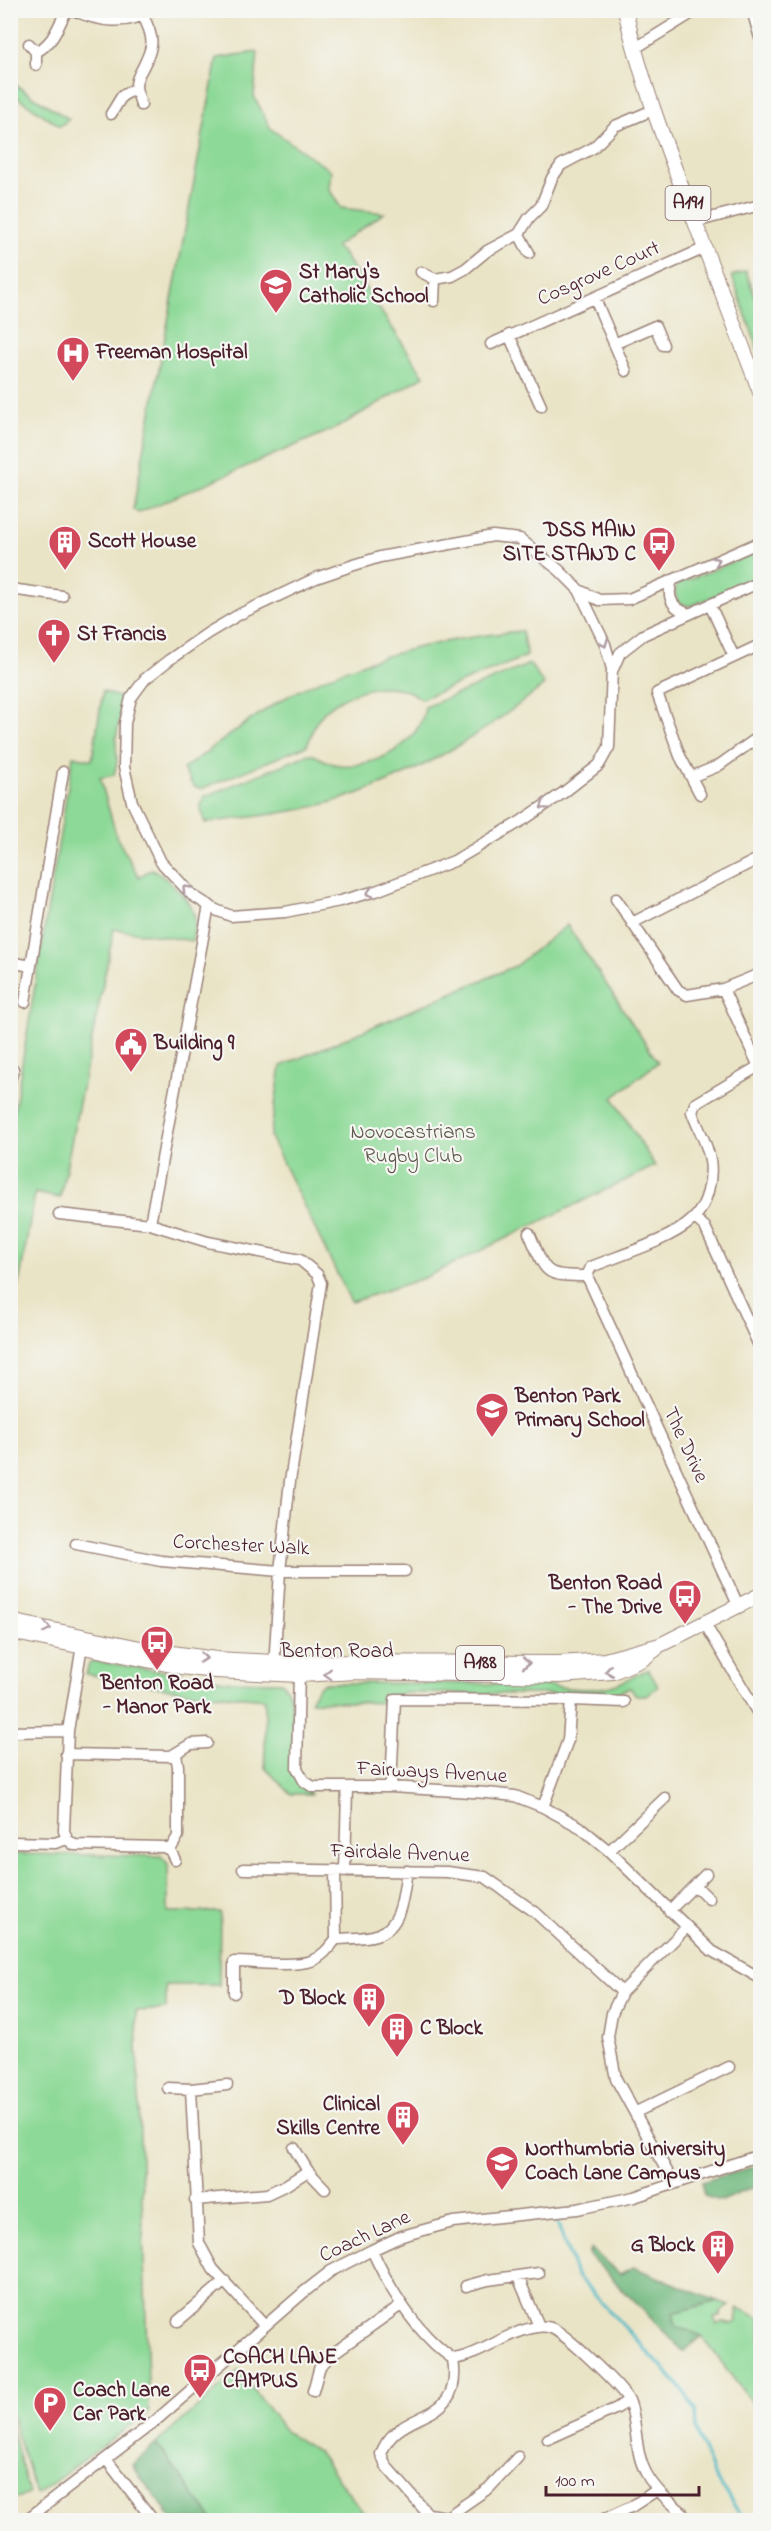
<svg xmlns="http://www.w3.org/2000/svg" width="771" height="2531" viewBox="0 0 771 2531" font-family="'Indie Flower',sans-serif">
<rect width="100%" height="100%" fill="#f6f6f2"/>
<filter id="ink" filterUnits="userSpaceOnUse"><feTurbulence type="fractalNoise" baseFrequency=".0167" numOctaves="2"/><feDisplacementMap in="SourceGraphic" scale="12" xChannelSelector="R" yChannelSelector="G"/><feConvolveMatrix kernelMatrix="1 2 1 2 8 2 1 2 1" color-interpolation-filters="sRGB"/></filter>
<filter id="wash" filterUnits="userSpaceOnUse"><feTurbulence type="fractalNoise" baseFrequency=".008" numOctaves="4" result="noise"/><feDisplacementMap in="SourceGraphic" scale="24" xChannelSelector="R" yChannelSelector="G"/><feGaussianBlur stdDeviation="1.35" result="paint"/><feColorMatrix in="noise" values="0 0 0 0 0 0 0 0 0 0 0 0 0 0 0 0 0 1.4 0 .05"/><feComposite in="paint" operator="in"/></filter>
<g filter="url(#wash)">
<rect width="100%" height="100%" fill="#eae4c6"/>
<!-- green -->
<path fill="#8dd997" stroke="#6c7c61" stroke-width="1.5" d="M 258,52 L 254,96 L 271,129 L 331,171 L 329,189 L 341,208 L 384,213 L 335,247 L 342,252 L 424,376 L 338,427 L 138,513 L 133,509 L 217,58 Z
M 10,82 L 11,82 L 69,119 L 60,126 L 11,93 Z
M 746,271 L 760,311 L 760,355 L 732,276 Z
M 760,551 L 760,577 L 691,606 L 677,603 L 675,590 L 678,584 Z
M 522,631 L 527,656 L 421,699 C 393,675 342,690 320,717 C 310,729 313,737 306,746 L 201,789 L 193,786 L 183,769 C 217,746 249,718 285,698 C 359,657 438,639 522,631 Z
M 530,664 L 544,685 C 478,738 409,780 328,803 C 288,814 245,817 205,823 L 200,805 L 204,797 L 309,754 C 321,756 324,763 339,765 C 374,769 421,744 425,707 Z
M 103,691 L 123,699 L 116,740 L 117,762 L 114,775 L 100,778 L 117,838 L 139,877 L 152,869 C 168,879 191,899 195,918 C 196,925 193,934 192,941 L 114,929 L 60,1198 L 35,1193 L 11,1329 L 11,1130 L 73,756 L 92,760 Z
M 567,925 L 658,1062 L 613,1098 L 655,1166 L 424,1278 L 351,1302 L 270,1137 L 281,1066 L 515,966 Z
M 94,1661 L 226,1681 L 282,1682 C 285,1687 290,1693 291,1699 C 298,1732 280,1769 311,1794 L 291,1794 L 265,1768 L 265,1699 L 181,1691 L 86,1674 L 89,1664 Z
M 648,1669 L 658,1686 L 647,1695 L 636,1695 L 630,1688 L 611,1695 L 402,1693 L 389,1703 L 310,1701 L 318,1687 L 326,1683 C 393,1683 461,1683 528,1684 C 552,1685 584,1692 606,1687 C 621,1684 635,1676 648,1669 Z
M 10,1854 L 161,1856 L 168,1864 L 168,1912 L 220,1912 L 219,1985 L 166,1985 L 166,2009 L 136,2011 L 149,2412 L 36,2495 L 10,2410 Z
M 717,2301 L 730,2305 L 721,2311 L 721,2315 L 714,2318 L 717,2325 L 723,2322 L 731,2325 L 736,2323 L 738,2308 L 760,2318 L 760,2414 L 702,2336 L 676,2326 L 673,2313 Z
M 239,2370 L 285,2431 L 317,2451 L 369,2520 L 213,2520 L 156,2444 Z
M 11,2424 L 29,2494 L 13,2499 L 10,2492 Z"/>
<!-- forest -->
<path fill="#72b980" stroke="#5e6c56" stroke-width="1.5" d="M 760,2165 L 760,2184 L 721,2201 L 704,2196 L 701,2182 Z
M 591,2249 L 620,2274 L 633,2267 L 717,2301 L 673,2313 L 676,2326 L 702,2336 L 683,2351 L 588,2254 Z
M 156,2444 L 213,2520 L 173,2520 L 132,2465 Z"/>
<g fill="none" stroke-linecap="round" stroke-linejoin="round">
<!-- stream -->
<path stroke="#4cb9c7" stroke-width="3" d="M 557,2222 L 576,2275 L 684,2391 L 695,2411 L 696,2429 L 713,2474 L 744,2520"/>
</g>
</g>
<g filter="url(#ink)">
<g fill="none" stroke-linecap="round" stroke-linejoin="round">
<defs>
<path id="minor" d="M 73,10 C 98,22 128,26 152,10
M 752,10 L 760,38
M 29,44 L 36,52 L 36,65
M 634,49 L 697,10
M 36,52 C 55,42 57,27 67,10
M 141,105 C 140,99 136,92 136,86 C 136,80 139,74 142,69 C 154,46 155,39 143,16
M 111,114 L 122,96 L 136,88
M 695,222 L 760,205
M 519,234 L 529,253
M 421,272 L 435,279 L 452,276 L 465,269 L 487,251 L 519,234 L 529,218 L 541,206 L 552,178 L 561,165 L 593,148 L 615,126 L 653,110
M 595,299 L 626,371
M 434,301 L 435,279
M 509,335 L 541,406
M 491,344 L 705,248
M 614,344 L 655,326 L 663,345
M 672,580 C 666,598 672,608 689,614
M 10,589 L 62,596
M 579,590 L 605,644 L 612,669 L 609,747 L 599,765 L 563,793 L 523,820 L 454,861 L 376,891 L 340,901 L 285,912 L 231,916 L 216,910 L 192,895 L 161,862 L 132,802 L 124,767 L 125,723 L 131,698 L 145,679 L 169,660 L 208,633 L 240,614 L 316,578 L 351,566 L 380,557 L 493,536 L 520,539 L 559,570 L 579,590 L 599,600 L 629,599 L 760,542
M 710,605 L 734,657
M 760,645 L 657,693 L 680,756 L 691,777 L 718,766 L 760,736
M 613,669 L 620,653 L 643,635 L 760,582
M 691,777 L 700,794
M 616,899 L 678,990 L 687,995 L 723,989 L 760,974
M 632,923 L 760,858
M 10,962 L 31,966
M 723,989 L 760,1069
M 25,1002 L 63,772
M 10,1069 L 13,1069 L 10,1081
M 59,1214 L 150,1224 L 208,1242 L 300,1260 L 317,1274 L 321,1283 L 290,1481 L 280,1571 L 274,1667
M 695,1218 L 705,1227 L 760,1348
M 150,1224 L 209,905
M 529,1233 C 547,1273 541,1276 587,1276 L 739,1607
M 587,1276 L 591,1267 C 620,1255 671,1240 692,1220 C 707,1207 713,1179 710,1160 C 707,1142 698,1129 692,1112 L 695,1104 L 759,1066
M 76,1544 L 161,1561 L 280,1571 L 405,1571
M 705,1624 L 760,1717
M 83,1639 L 68,1731 L 64,1831 L 67,1839 L 74,1845 L 163,1847 L 170,1850 L 175,1860
M 299,1669 L 297,1768 L 304,1781 L 313,1787 L 391,1787 L 487,1793 L 515,1796 L 543,1807 L 580,1827 L 609,1851 L 712,1951 L 760,1978
M 571,1700 L 624,1702
M 10,1732 L 68,1731
M 66,1754 L 171,1756 L 191,1744 L 207,1743
M 391,1787 L 395,1699 L 571,1700 L 568,1740 L 543,1807
M 10,1842 L 55,1843 L 67,1839
M 170,1850 L 178,1836 L 178,1766 L 176,1755
M 609,1851 L 665,1798
M 243,1869 L 447,1872 L 485,1877 L 535,1912 L 622,1992
M 335,1870 L 336,1939 C 349,1938 367,1939 379,1934 C 403,1925 403,1892 407,1871
M 345,1871 L 347,1788
M 695,1885 L 709,1899
M 669,1911 L 706,1874
M 234,1993 L 234,1962 C 256,1962 291,1967 311,1961 C 322,1957 329,1948 336,1939
M 168,2088 L 191,2089 L 199,2243 L 213,2269 L 264,2325
M 191,2089 L 227,2085
M 636,2112 L 729,2067
M 294,2148 L 308,2171
M 674,2184 L 616,2079 L 608,2037 L 612,2013 L 622,1992 L 686,1928
M 195,2200 L 267,2194 L 286,2185 L 308,2171 L 325,2189
M 372,2250 C 390,2290 416,2333 453,2359 C 483,2355 507,2331 538,2327 C 542,2326 548,2327 551,2328 C 564,2332 625,2390 630,2403 C 638,2426 634,2451 646,2473 C 655,2490 669,2501 683,2513
M 518,2277 L 539,2326
M 466,2286 L 488,2280 L 539,2273
M 178,2321 L 225,2281
M 453,2359 C 464,2429 398,2405 381,2454 L 386,2466 L 428,2514 L 447,2517 L 489,2488 L 518,2457
M 313,2391 L 320,2366 L 335,2352 L 401,2305
M 548,2439 L 617,2408 L 629,2400
M 106,2459 L 153,2520
M 26,2520 L 154,2422 L 304,2292 L 331,2271 L 372,2250 L 402,2236 L 453,2222 L 577,2209 L 634,2197 L 760,2155
M 602,2520 L 631,2507 L 657,2490"/>
<path id="major" d="M 625,10 C 640,76 663,138 687,201 C 711,265 736,329 760,392
M 10,1621 L 150,1650 L 216,1659 L 274,1662 L 558,1663 L 605,1660 L 660,1645 L 760,1595
M 10,1632 L 181,1667 L 215,1671 L 299,1675 L 357,1672 L 560,1676 L 613,1672 L 643,1659 L 656,1649"/>
</defs>
<!-- minor casing -->
<use href="#minor" stroke="#9a8278" stroke-width="13"/>
<!-- major casing -->
<use href="#major" stroke="#9a8278" stroke-width="16"/>
<!-- minor -->
<use href="#minor" stroke="#fff" stroke-width="10"/>
<!-- major -->
<use href="#major" stroke="#fff" stroke-width="14"/>
</g>
<!-- one-way arrows -->
<defs><path id="oneway-chevron" d="M-2-3.5L2.5 0L-2 3.5" fill="none" stroke-width="1.6" stroke-linecap="round" stroke-linejoin="round" transform="scale(1.5)"/></defs>
<g stroke="#ae9aa0">
<use href="#oneway-chevron" transform="translate(716 561) rotate(-24)"/>
<use href="#oneway-chevron" transform="translate(604 643) rotate(68)"/>
<use href="#oneway-chevron" transform="translate(544 806) rotate(146)"/>
<use href="#oneway-chevron" transform="translate(186 889) rotate(-133)"/>
<use href="#oneway-chevron" transform="translate(370 893) rotate(163)"/>
<use href="#oneway-chevron" transform="translate(47 1628) rotate(12)"/>
<use href="#oneway-chevron" transform="translate(203 1658) rotate(6)"/>
<use href="#oneway-chevron" transform="translate(526 1663)"/>
<use href="#oneway-chevron" transform="translate(609 1671) rotate(170)"/>
<use href="#oneway-chevron" transform="translate(328 1674) rotate(178)"/>
</g>
</g>
<!-- icons -->
<defs>
<symbol id="school-pin" viewBox="-11 -11 22 30"><path d="M0 17L-7.5 6A9.5 9.5 0 1 1 7.5 6Z" fill="#d1495b" stroke="#f6f6f2"/><path d="M0-5L7-2L0 1L-7-2ZM-4 1L0 2.5L4 1V4Q0 6-4 4Z" fill="#fff"/></symbol>
<symbol id="hospital-pin" viewBox="-11 -11 22 30"><path d="M0 17L-7.5 6A9.5 9.5 0 1 1 7.5 6Z" fill="#d1495b" stroke="#f6f6f2"/><path d="M-5-5h3v3.5h4V-5h3V5h-3V1.5h-4V5h-3Z" fill="#fff"/></symbol>
<symbol id="building-pin" viewBox="-11 -11 22 30"><path d="M0 17L-7.5 6A9.5 9.5 0 1 1 7.5 6Z" fill="#d1495b" stroke="#f6f6f2"/><path d="M-4-6H4V6H1V3H-1V6H-4ZM-2.5-4.3h1.7v1.8h-1.7ZM.8-4.3h1.7v1.8H.8ZM-2.5-1h1.7V.8h-1.7ZM.8-1h1.7V.8H.8Z" fill="#fff"/></symbol>
<symbol id="bus-pin" viewBox="-11 -11 22 30"><path d="M0 17L-7.5 6A9.5 9.5 0 1 1 7.5 6Z" fill="#d1495b" stroke="#f6f6f2"/><path d="M-5-6H5V4H4V6H2V4H-2V6H-4V4H-5ZM-3.5-4V0h7V-4ZM-3.5 1.2v1.5H-2V1.2ZM2 1.2v1.5H3.5V1.2Z" fill="#fff"/></symbol>
<symbol id="church-pin" viewBox="-11 -11 22 30"><path d="M0 17L-7.5 6A9.5 9.5 0 1 1 7.5 6Z" fill="#d1495b" stroke="#f6f6f2"/><path d="M-1.2-6h2.4v3.5h3.3v2.4h-3.3V6h-2.4V-.1h-3.3v-2.4h3.3Z" fill="#fff"/></symbol>
<symbol id="civic-pin" viewBox="-11 -11 22 30"><path d="M0 17L-7.5 6A9.5 9.5 0 1 1 7.5 6Z" fill="#d1495b" stroke="#f6f6f2"/><path d="M-.6-6.5H3V-4.5H.6V-3L4-1V1h2V6H-6V1h2V-1L-.6-3ZM-1.2 2.5V6h2.4V2.5Z" fill="#fff"/></symbol>
<symbol id="university-pin" viewBox="-11 -11 22 30"><path d="M0 17L-7.5 6A9.5 9.5 0 1 1 7.5 6Z" fill="#d1495b" stroke="#f6f6f2"/><path d="M0-5L7-2L0 1L-7-2ZM-4 1L0 2.5L4 1V4Q0 6-4 4Z" fill="#fff"/></symbol>
<symbol id="parking-pin" viewBox="-11 -11 22 30"><path d="M0 17L-7.5 6A9.5 9.5 0 1 1 7.5 6Z" fill="#d1495b" stroke="#f6f6f2"/><path d="M-3.5-5.5H1a3.5 3.5 0 0 1 0 7H-1V5.5H-3.5ZM-1-3.4V-.6H.8a1.4 1.4 0 0 0 0-2.8Z" fill="#fff"/></symbol>
</defs>
<g fill-rule="evenodd">
<use href="#school-pin" x="257" y="266" width="38" height="52"/>
<use href="#hospital-pin" x="54" y="334" width="38" height="52"/>
<use href="#building-pin" x="46" y="523" width="38" height="52"/>
<use href="#bus-pin" x="640" y="524" width="38" height="52"/>
<use href="#church-pin" x="35" y="616" width="38" height="52"/>
<use href="#civic-pin" x="112" y="1025" width="38" height="52"/>
<use href="#school-pin" x="473" y="1390" width="38" height="52"/>
<use href="#bus-pin" x="666" y="1577" width="38" height="52"/>
<use href="#bus-pin" x="138" y="1623" width="38" height="52"/>
<use href="#building-pin" x="350" y="1980" width="38" height="52"/>
<use href="#building-pin" x="378" y="2010" width="38" height="52"/>
<use href="#building-pin" x="384" y="2098" width="38" height="52"/>
<use href="#university-pin" x="483" y="2143" width="38" height="52"/>
<use href="#building-pin" x="699" y="2227" width="38" height="52"/>
<use href="#bus-pin" x="181" y="2351" width="38" height="52"/>
<use href="#parking-pin" x="31" y="2384" width="38" height="52"/>
</g>
<g text-anchor="middle" dominant-baseline="central" stroke-width="4.5" stroke-linejoin="round" paint-order="stroke">
<!-- shield labels -->
<g fill="#f6f6f2" stroke="#7e6067" stroke-width="1.5">
<rect x="665.5" y="186" width="45" height="34" rx="4.5"/>
<rect x="456" y="1646" width="48" height="34" rx="4.5"/>
</g>
<g font-size="20" font-weight="bold" fill="#4a1f2b">
<text x="688" y="203">A191</text>
<text x="480" y="1663">A188</text>
</g>
<!-- poi labels -->
<g font-size="21" font-weight="bold" fill="#4a1f2b" stroke="#f6f6f2" text-anchor="start">
<text x="299" y="273">St Mary's<tspan x="299" dy="24">Catholic School</tspan></text>
<text x="96" y="353">Freeman Hospital</text>
<text x="636" y="531" text-anchor="end">DSS MAIN<tspan x="636" dy="24">SITE STAND C</tspan></text>
<text x="88" y="542">Scott House</text>
<text x="77" y="635">St Francis</text>
<text x="154" y="1044">Building 9</text>
<text x="515" y="1397">Benton Park<tspan x="515" dy="24">Primary School</tspan></text>
<text x="662" y="1584" text-anchor="end">Benton Road<tspan x="662" dy="24">- The Drive</tspan></text>
<text x="157" y="1684" text-anchor="middle">Benton Road<tspan x="157" dy="24">- Manor Park</tspan></text>
<text x="346" y="1999" text-anchor="end">D Block</text>
<text x="420" y="2029">C Block</text>
<text x="380" y="2105" text-anchor="end">Clinical<tspan x="380" dy="24">Skills Centre</tspan></text>
<text x="525" y="2150">Northumbria University<tspan x="525" dy="24">Coach Lane Campus</tspan></text>
<text x="695" y="2246" text-anchor="end">G Block</text>
<text x="223" y="2358">COACH LANE<tspan x="223" dy="24">CAMPUS</tspan></text>
<text x="73" y="2391">Coach Lane<tspan x="73" dy="24">Car Park</tspan></text>
</g>
<!-- street labels -->
<g font-size="21" fill="#4a1f2b" stroke="#f6f6f2">
<text transform="translate(599 274) rotate(-24)">Cosgrove Court</text>
<text transform="translate(685 1445) rotate(65)">The Drive</text>
<text transform="translate(241 1546) rotate(3)">Corchester Walk</text>
<text x="337" y="1652">Benton Road</text>
<text transform="translate(432 1773) rotate(3)">Fairways Avenue</text>
<text transform="translate(400 1854) rotate(2)">Fairdale Avenue</text>
<text transform="translate(365 2237) rotate(-25)">Coach Lane</text>
</g>
<!-- park labels -->
<g font-size="21" fill="#5e574b" stroke="#f6f6f2">
<text x="413" y="1133">Novocastrians<tspan x="413" dy="24">Rugby Club</tspan></text>
</g>
</g>
<!-- margin -->
<rect width="771" height="2531" fill="none" stroke="#f6f6f2" stroke-width="36"/>
<!-- scale -->
<path d="M546 2486v9h153v-9" fill="none" stroke="#4a1f2b" stroke-width="3"/>
<text x="555" y="2486" font-size="18" fill="#4a1f2b" stroke="#f6f6f2" stroke-width="4.5" paint-order="stroke">100 m</text>
</svg>
